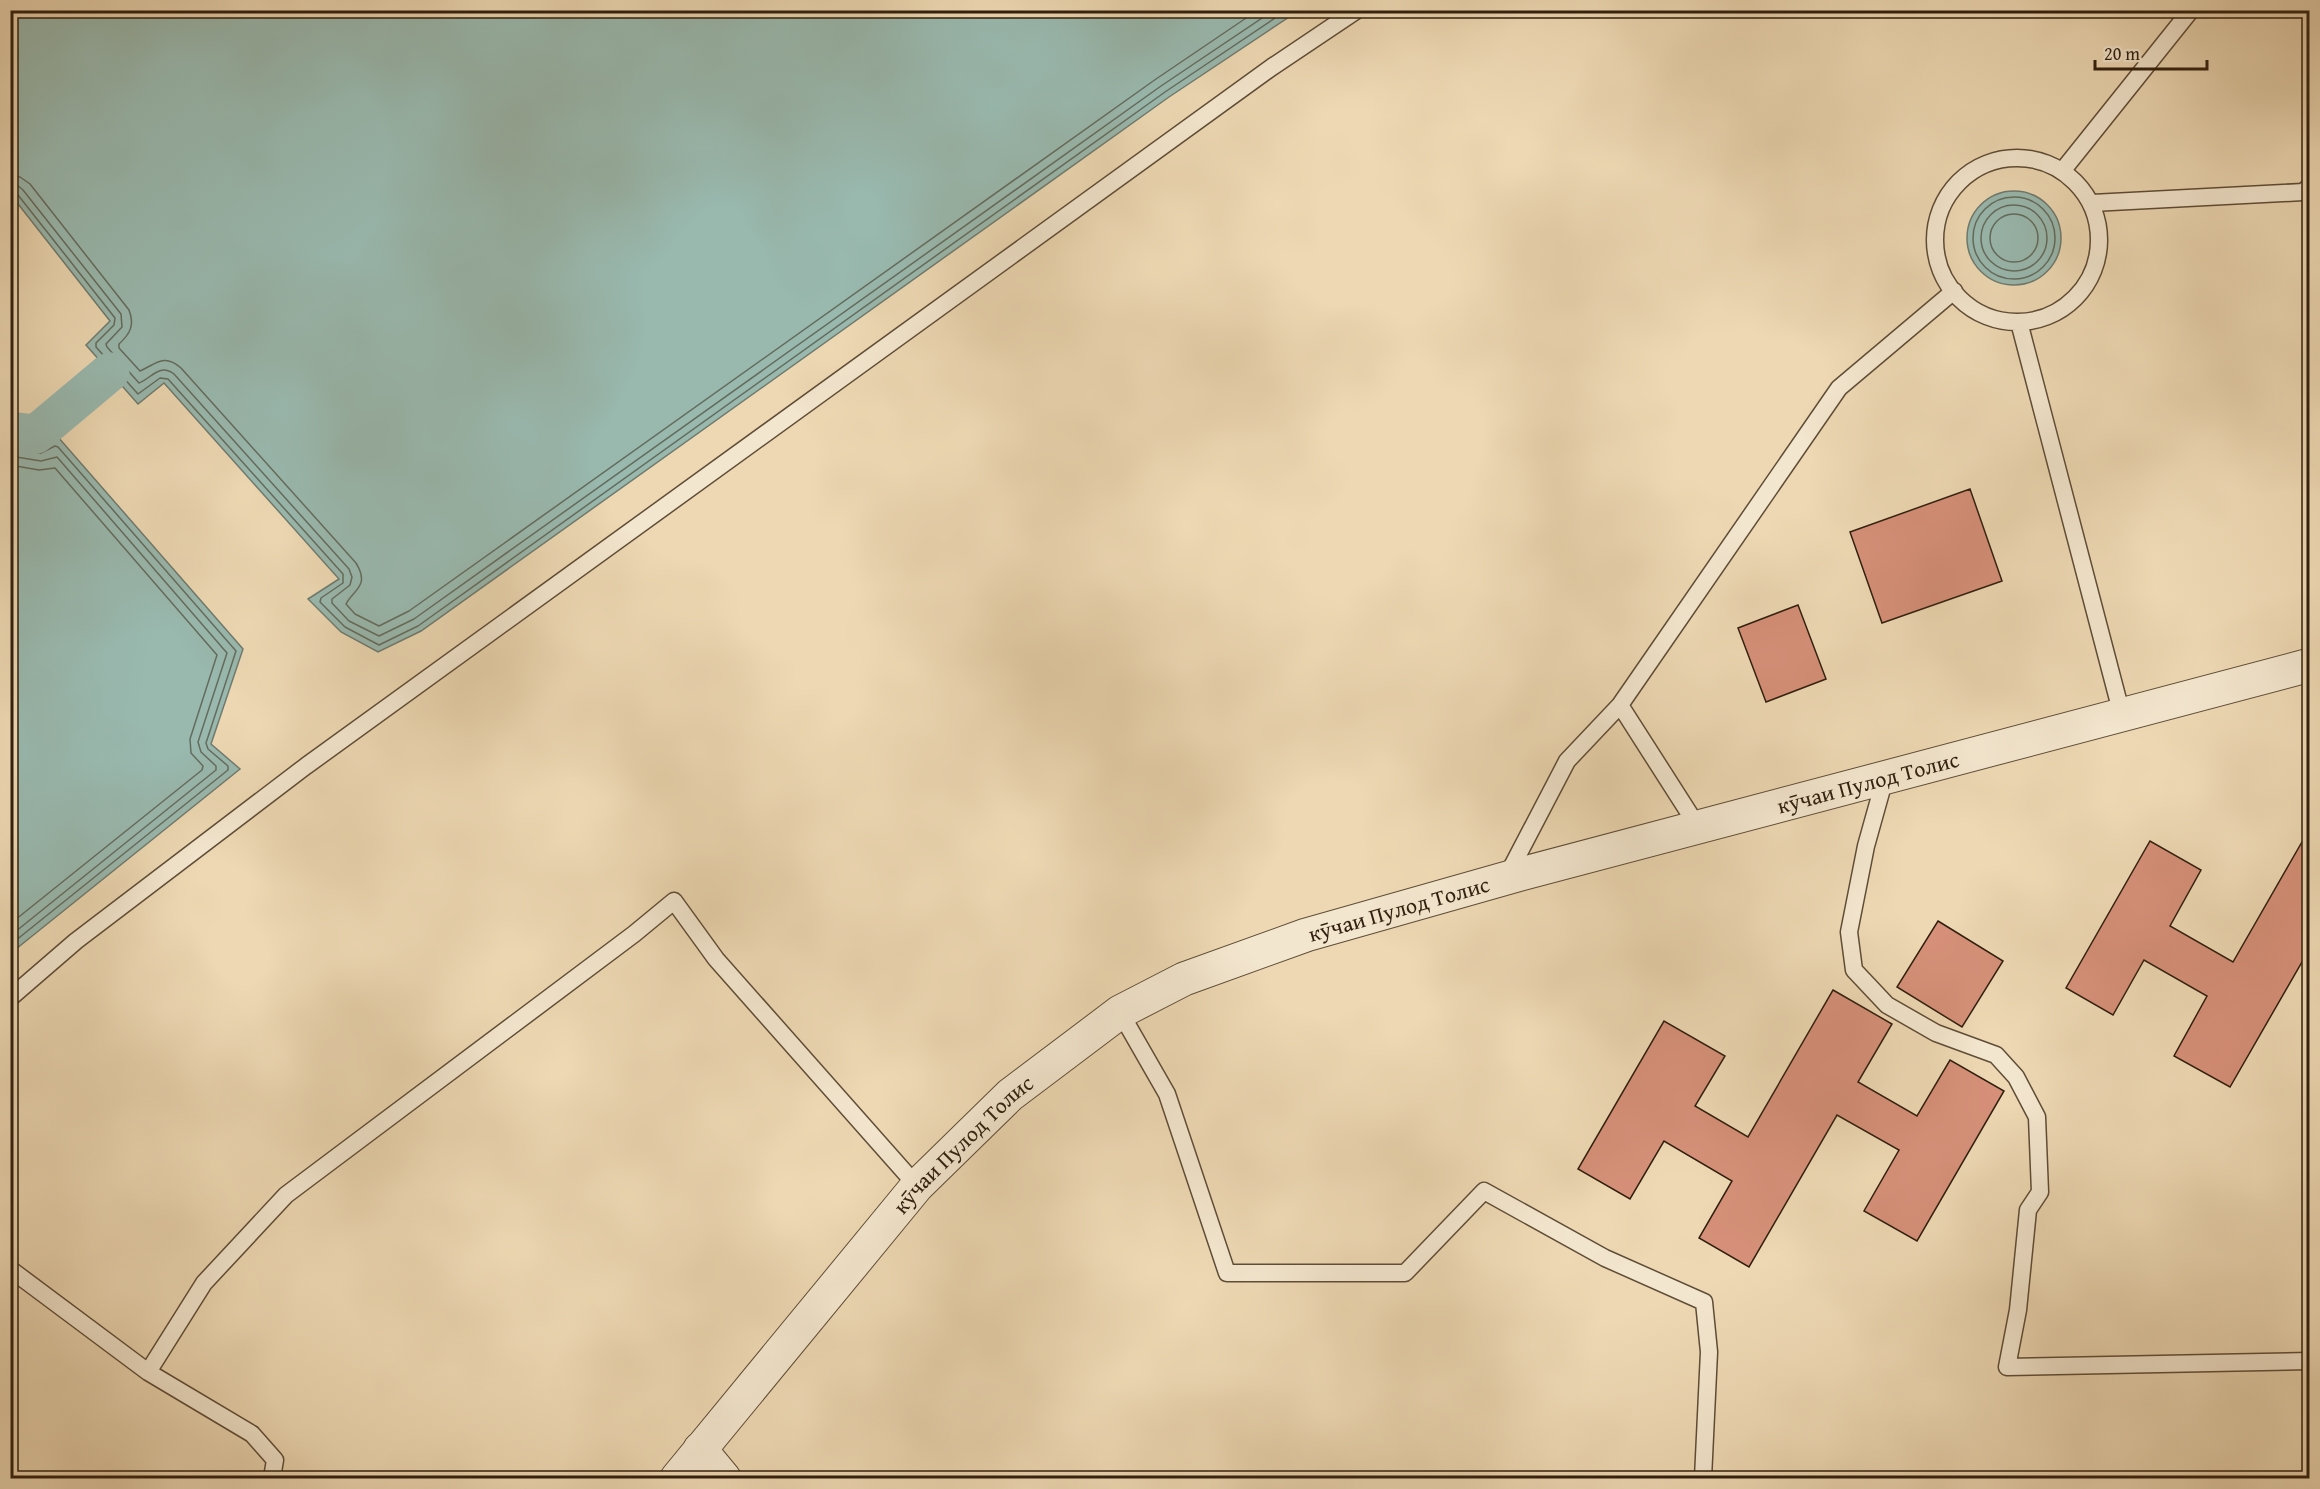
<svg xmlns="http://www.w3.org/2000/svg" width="2320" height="1489" viewBox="0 0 2320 1489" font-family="'Gentium Book Plus',serif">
<rect width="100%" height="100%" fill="#edd8b3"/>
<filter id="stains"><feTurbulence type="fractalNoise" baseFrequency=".00333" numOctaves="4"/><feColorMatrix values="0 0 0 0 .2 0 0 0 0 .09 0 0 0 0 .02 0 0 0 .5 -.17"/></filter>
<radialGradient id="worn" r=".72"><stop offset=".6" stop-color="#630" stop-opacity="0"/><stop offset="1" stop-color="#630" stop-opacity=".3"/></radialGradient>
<!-- water -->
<path fill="#99b9af" stroke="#6f7b6f" stroke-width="1.5" d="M 11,10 L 1298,10 L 1298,11 L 1169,97 L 421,631 L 378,652 L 341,632 L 308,599 L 339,579 L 164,383 L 138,404 L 86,345 L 110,321 L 11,195 Z
M1967 238a47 47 0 1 1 94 0a47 47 0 1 1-94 0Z
M 58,437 L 243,649 L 211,744 L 240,769 L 11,953 L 11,443 L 42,447 Z"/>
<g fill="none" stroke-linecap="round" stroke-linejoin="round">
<!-- shore -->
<path stroke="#646c5e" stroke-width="1.5" d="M 10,176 L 20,177 L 30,184 L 129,310 C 135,325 130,334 119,344 L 119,348 L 140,371 C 156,364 164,353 181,368 L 356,563 C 370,586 354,589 346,604 L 355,614 L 379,626 L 409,611 L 1156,79 L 1258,10
M 10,185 L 17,185 L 23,190 L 121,314 L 122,327 L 106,344 L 107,347 L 139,383 C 152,378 159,363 174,374 L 349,569 L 352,577 L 350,585 L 332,599 L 332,603 L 349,621 L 379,636 L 414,619 L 1161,86 L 1274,10
M 10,192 L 18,195 L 115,318 L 114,325 L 96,343 L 96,347 L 138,394 L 160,378 L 168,379 L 343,574 L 343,583 L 321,598 L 320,602 L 345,627 L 379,645 L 418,626 L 1165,92 L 1287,10
M1973 238a41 41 0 1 1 82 0a41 41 0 1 1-82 0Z
M1981 238a33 33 0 1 1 66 0a33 33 0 1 1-66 0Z
M1990 238a24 24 0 1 1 48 0a24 24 0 1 1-48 0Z
M 10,449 L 41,453 L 55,446 L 58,447 L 236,651 L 206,743 L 208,749 L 228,766 L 228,770 L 10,945
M 10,456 L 41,461 L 57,457 L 227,653 L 198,742 L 201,752 L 216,766 L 216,770 L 10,936
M 10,465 L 39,470 L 55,468 L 217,655 L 190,739 L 191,753 L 203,766 L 202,770 L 10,924"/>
<!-- canal -->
<path stroke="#99b9af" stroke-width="39" d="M 10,431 L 36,434 L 110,372"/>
</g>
<!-- building -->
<path fill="#d69079" stroke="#301f0e" stroke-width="1.5" d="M 1970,489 L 2002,581 L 1882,623 L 1850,532 Z
M 1798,605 L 1826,679 L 1766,702 L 1738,628 Z
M 2310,828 L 2310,948 L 2230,1087 L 2174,1056 L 2207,996 L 2144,960 L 2113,1015 L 2066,988 L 2150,841 L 2201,870 L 2170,926 L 2233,962 Z
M 1938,921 L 2003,961 L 1962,1027 L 1897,987 Z
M 1833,990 L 1892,1024 L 1858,1082 L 1917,1116 L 1950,1060 L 2004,1091 L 1917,1241 L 1864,1211 L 1899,1150 L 1837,1115 L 1749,1267 L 1699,1238 L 1732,1181 L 1664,1141 L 1630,1199 L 1578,1169 L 1664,1021 L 1725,1056 L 1695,1106 L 1748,1137 Z"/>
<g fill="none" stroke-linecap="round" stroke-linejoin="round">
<defs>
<path id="lane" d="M1935 240a82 82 0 1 1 164 0a82 82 0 1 1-164 0Z
M 2063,170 L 2191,10
M 2092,203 L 2303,192 L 2310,186
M 2019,322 L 2122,715
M 1885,778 L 1866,846 L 1849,932 L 1854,970 L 1887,1005 L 1936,1033 L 1996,1055 L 2016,1077 L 2037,1117 L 2040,1192 L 2028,1210 L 2018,1310 L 2007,1367 L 2310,1361
M 1698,827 L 1620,705 L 1839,388 L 1954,291
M 1506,878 L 1567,761 L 1620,705
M 10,998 L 76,941 L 306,766 L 1272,67 L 1357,10
M 1120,1012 L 1167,1094 L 1227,1273 L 1405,1273 L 1484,1191 L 1605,1258 L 1704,1302 L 1709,1352 L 1703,1478
M 10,1269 L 148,1372 L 252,1434 L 275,1460 L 272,1478
M 148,1372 L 204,1283 L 286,1195 L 634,934 L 674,901 L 716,959 L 917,1186"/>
<g id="street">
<path d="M 700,1449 L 724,1478"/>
<path id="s1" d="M 677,1478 L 917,1186 L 1010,1095 L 1120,1012 L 1184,979 L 1306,935 L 1521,874 L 2310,665"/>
</g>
</defs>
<!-- lane casing -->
<use href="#lane" stroke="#5f4d37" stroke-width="19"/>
<!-- street casing -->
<use href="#street" stroke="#5f4d37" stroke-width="35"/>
<!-- lane -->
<use href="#lane" stroke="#f3e6ce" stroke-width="16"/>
<!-- street -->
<use href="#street" stroke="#f3e6ce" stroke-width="33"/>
</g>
<g text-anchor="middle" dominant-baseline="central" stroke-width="4.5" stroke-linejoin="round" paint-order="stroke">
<!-- street labels -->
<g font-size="22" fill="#301f0e" stroke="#f3e6ce">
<text stroke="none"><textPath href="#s1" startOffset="1430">кӯчаи Пулод Толис</textPath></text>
<text stroke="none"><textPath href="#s1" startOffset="944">кӯчаи Пулод Толис</textPath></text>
<text stroke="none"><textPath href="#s1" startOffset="440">кӯчаи Пулод Толис</textPath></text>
</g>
</g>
<!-- margin -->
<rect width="2320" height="1489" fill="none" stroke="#edd8b3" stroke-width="36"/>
<rect x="12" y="12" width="2296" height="1465" fill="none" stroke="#301f0e" stroke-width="3"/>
<rect x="18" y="18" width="2284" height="1453" fill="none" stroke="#301f0e" stroke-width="1.5"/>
<!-- scale -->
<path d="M2095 60v9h112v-9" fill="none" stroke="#301f0e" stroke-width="3"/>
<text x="2104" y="60" font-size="18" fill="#301f0e" stroke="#f3e6ce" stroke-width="4.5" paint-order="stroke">20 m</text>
<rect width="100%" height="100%" filter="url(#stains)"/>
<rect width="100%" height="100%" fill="url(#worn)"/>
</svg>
